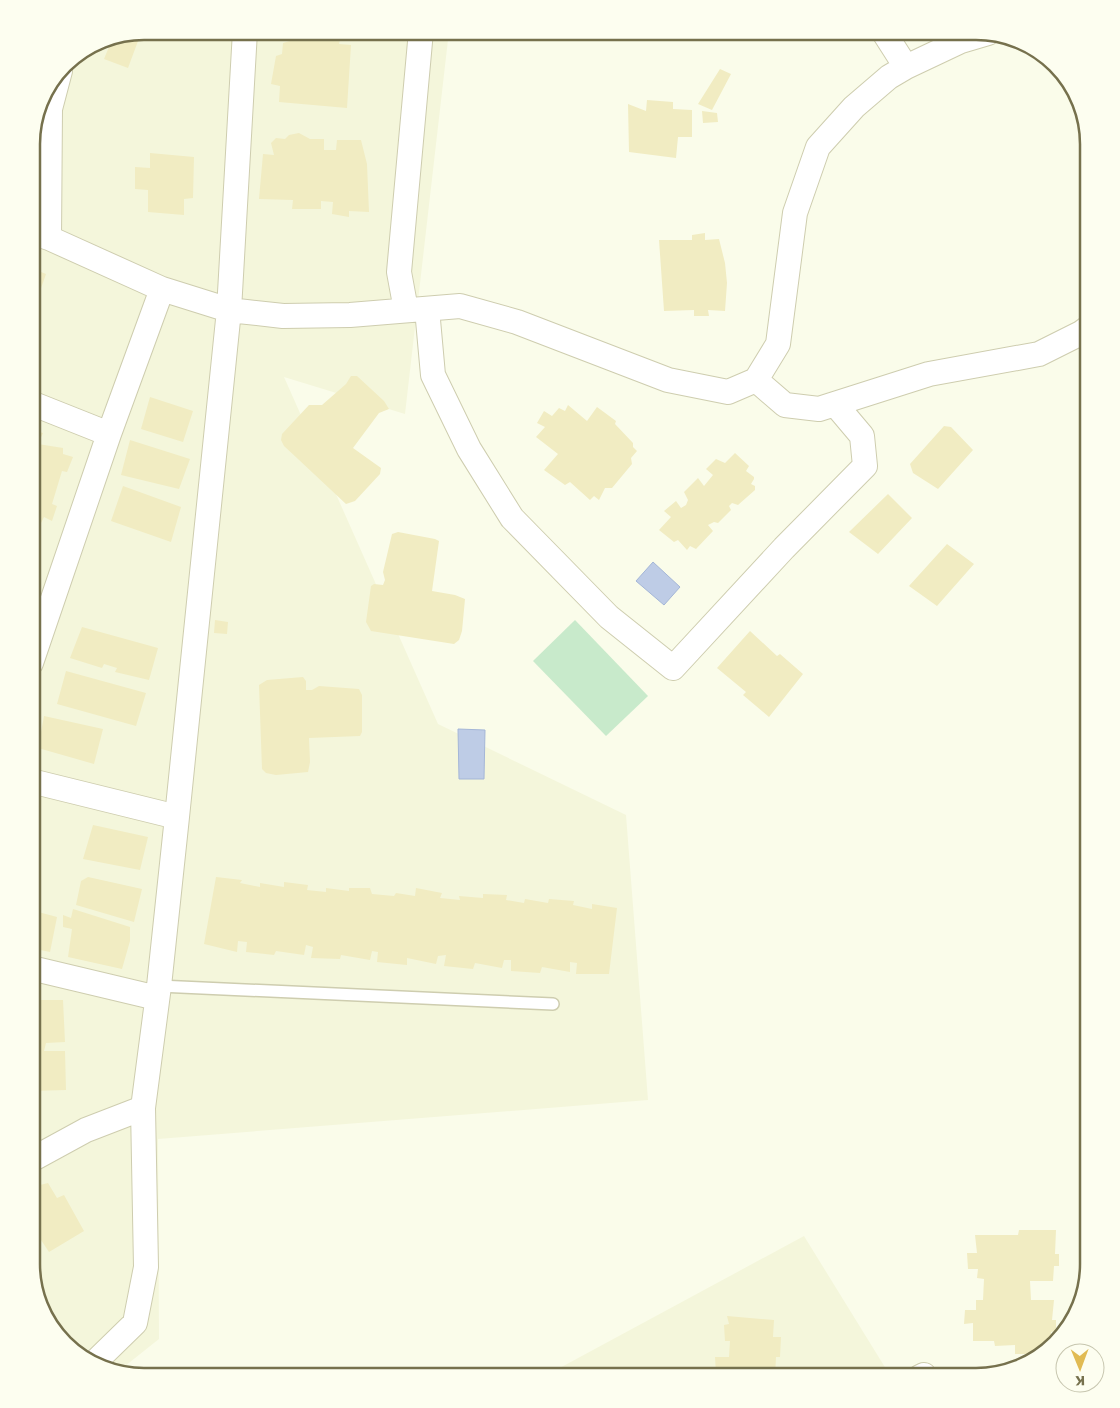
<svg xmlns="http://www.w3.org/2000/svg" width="1120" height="1408" viewBox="0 0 1120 1408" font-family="'Work Sans',sans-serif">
<rect width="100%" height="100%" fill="#fafcea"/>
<!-- residential -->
<path fill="#f4f6db" d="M 144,31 L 449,31 L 405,414 L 284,377 L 438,724 L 626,815 L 648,1100 L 158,1139 L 159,1339 L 120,1370 L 88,1362 L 50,1327 L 31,1264 L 32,136 L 43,94 L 69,59 L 101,40 Z
M 804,1236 L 891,1377 L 543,1377 Z"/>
<!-- green -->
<path fill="#c8eacb" d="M 575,620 L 648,696 L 606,736 L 533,661 Z"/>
<!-- water -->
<path fill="#becce6" stroke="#a4b6d7" d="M 653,562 L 680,587 L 664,605 L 636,581 Z
M 458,729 L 485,730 L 484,779 L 459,779 Z"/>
<!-- building -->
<path fill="#f1ecc2" d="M 138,32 L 141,33 L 128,68 L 104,59 L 113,37 Z
M 298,32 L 341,35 L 339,44 L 351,45 L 347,108 L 279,102 L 280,86 L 271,84 L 276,56 L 282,54 L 283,43 L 293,40 Z
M 720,69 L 731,74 L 712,110 L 698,104 Z
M 647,100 L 673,102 L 673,109 L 692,110 L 692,137 L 678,137 L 676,158 L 629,152 L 628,104 L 646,111 Z
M 702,111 L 717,113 L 718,122 L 703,123 Z
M 36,119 L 40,120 L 32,156 L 32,136 Z
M 299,133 L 310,139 L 324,139 L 324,150 L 336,150 L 337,140 L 361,140 L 367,164 L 369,212 L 349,211 L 349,217 L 332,214 L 333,202 L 321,201 L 321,209 L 292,209 L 293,200 L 259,199 L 263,154 L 274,155 L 271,143 L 276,138 L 285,139 L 289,135 Z
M 150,153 L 194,157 L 193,198 L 184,199 L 184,215 L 148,212 L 148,190 L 135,189 L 135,167 L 150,168 Z
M 705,233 L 705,240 L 719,239 L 725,263 L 727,283 L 725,311 L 708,310 L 709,316 L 694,316 L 694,310 L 664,311 L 659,240 L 692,240 L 692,235 Z
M 31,268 L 46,274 L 32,314 L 31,314 Z
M 351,376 L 357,376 L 384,401 L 389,409 L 379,413 L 353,448 L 381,468 L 380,474 L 355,501 L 346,504 L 298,459 L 284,446 L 281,440 L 282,434 L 309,405 L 322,405 L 346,384 Z
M 150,397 L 193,411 L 183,442 L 141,429 Z
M 568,405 L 587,421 L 597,407 L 616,421 L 615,424 L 633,443 L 633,447 L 637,451 L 631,458 L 632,464 L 612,488 L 605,488 L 599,500 L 594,496 L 590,500 L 570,482 L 565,485 L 544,470 L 558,454 L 536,437 L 545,427 L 537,423 L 544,411 L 552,416 L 559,408 L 565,411 Z
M 944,426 L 951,427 L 973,450 L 938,489 L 913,473 L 910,464 Z
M 31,430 L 43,433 L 38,444 L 63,448 L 63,454 L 73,457 L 67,472 L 62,471 L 52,504 L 57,506 L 52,521 L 44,517 L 41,523 L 31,519 Z
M 130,440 L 190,459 L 179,489 L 121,475 Z
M 735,453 L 749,466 L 746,471 L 754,477 L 754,479 L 751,484 L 755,486 L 755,490 L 738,505 L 732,503 L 729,506 L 731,510 L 718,523 L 714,522 L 708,525 L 713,531 L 696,549 L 690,546 L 687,550 L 678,540 L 674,542 L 659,530 L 671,517 L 664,511 L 676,501 L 681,508 L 686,505 L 688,500 L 684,492 L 698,478 L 704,486 L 713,475 L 706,469 L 716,459 L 725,463 Z
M 123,486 L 181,507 L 171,542 L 111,521 Z
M 888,494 L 912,518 L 878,554 L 849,532 Z
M 398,532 L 435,539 L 439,541 L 432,591 L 455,595 L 465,599 L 462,631 L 459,640 L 454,644 L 371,631 L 366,622 L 371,586 L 374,584 L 383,585 L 385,580 L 383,572 L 392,534 Z
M 947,544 L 974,564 L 937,606 L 909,586 Z
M 215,620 L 228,622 L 227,634 L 214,633 Z
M 82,627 L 158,648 L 149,680 L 115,672 L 117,668 L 104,664 L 102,668 L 70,658 Z
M 750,631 L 777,656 L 780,654 L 803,674 L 769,717 L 743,695 L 746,692 L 717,668 Z
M 66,671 L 146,693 L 136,726 L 57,704 Z
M 303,677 L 306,681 L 306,690 L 312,690 L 319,686 L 359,689 L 362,695 L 362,732 L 360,736 L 309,738 L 310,762 L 308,772 L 276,775 L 266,773 L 262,769 L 259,685 L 267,680 Z
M 44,716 L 103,729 L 94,764 L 38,748 Z
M 93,825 L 148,837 L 140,870 L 83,859 Z
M 88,877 L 142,889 L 134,922 L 76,905 L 81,881 Z
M 216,877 L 242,880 L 240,883 L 260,887 L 260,883 L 284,887 L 284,882 L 308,885 L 307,890 L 326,892 L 326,888 L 349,891 L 349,888 L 370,888 L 372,894 L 394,896 L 396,893 L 415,896 L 416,888 L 442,893 L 440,898 L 460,900 L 459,896 L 483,898 L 483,894 L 507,895 L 506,900 L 524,903 L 525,899 L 548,903 L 549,899 L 574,901 L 573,905 L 592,909 L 592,904 L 617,908 L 609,974 L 576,974 L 577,963 L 570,962 L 570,972 L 542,967 L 540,973 L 511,971 L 511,960 L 504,960 L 502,968 L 475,963 L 473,969 L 444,966 L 446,955 L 438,956 L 436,964 L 407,958 L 407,965 L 377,962 L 378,952 L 372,951 L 370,960 L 341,955 L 340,959 L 311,958 L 313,947 L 306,945 L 304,955 L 276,951 L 274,955 L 246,952 L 247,942 L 238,941 L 237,952 L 204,944 Z
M 73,909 L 130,927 L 130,941 L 122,969 L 68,957 L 72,929 L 63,927 L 63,915 L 71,918 Z
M 31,910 L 57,917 L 50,952 L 31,948 Z
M 31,1000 L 63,1000 L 65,1042 L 46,1043 L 44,1051 L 65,1051 L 66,1090 L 31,1091 Z
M 48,1183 L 57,1198 L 64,1195 L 84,1231 L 49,1252 L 31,1225 L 31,1192 L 35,1192 L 36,1186 Z
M 1019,1230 L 1056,1230 L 1055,1254 L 1059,1254 L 1059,1266 L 1054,1266 L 1053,1281 L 1030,1281 L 1031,1300 L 1054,1300 L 1052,1320 L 1056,1320 L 1056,1331 L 1051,1332 L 1052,1343 L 1042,1354 L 1015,1354 L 1015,1345 L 995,1346 L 994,1341 L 973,1341 L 973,1323 L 964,1324 L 965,1310 L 976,1310 L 976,1300 L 983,1300 L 984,1279 L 977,1278 L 978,1269 L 968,1269 L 967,1253 L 977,1253 L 975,1235 L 1018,1235 Z
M 727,1316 L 774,1320 L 773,1337 L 781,1337 L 780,1357 L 776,1357 L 775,1377 L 708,1377 L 708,1376 L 716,1374 L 715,1357 L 729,1357 L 730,1341 L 725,1341 L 724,1325 L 729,1324 Z
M 619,1368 L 647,1376 L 647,1377 L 619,1377 Z"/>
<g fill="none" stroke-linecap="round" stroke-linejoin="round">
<defs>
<path id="service" d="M 159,986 L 553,1004"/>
<path id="minor" d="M 883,31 L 906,67
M 31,232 L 49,238 L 162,289 L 229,310 L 283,316 L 350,315 L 460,306 L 517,322 L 668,380 L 728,392 L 756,380 L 778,344 L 795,213 L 818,147 L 854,107 L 889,77 L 906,67 L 961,41 L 988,33
M 49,238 L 50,109 L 60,71
M 427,309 L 433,375 L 469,449 L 512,518 L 609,617 L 673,668 L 784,548 L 865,466 L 862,436 L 835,404
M 406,310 L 399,272 L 421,31
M 756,380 L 785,405 L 819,409 L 929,374 L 1039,354 L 1081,333 L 1089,327
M 31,403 L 109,434 L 162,289
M 31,663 L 109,434
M 31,781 L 177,817 L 159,986 L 143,1108 L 146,1267 L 135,1323 L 94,1363
M 177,817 L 229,310 L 245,31
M 31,968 L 157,998
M 31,1160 L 86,1130 L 143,1108
M 920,1377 L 924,1375"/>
</defs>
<!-- service casing -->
<use href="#service" stroke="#cecdaf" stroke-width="14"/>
<!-- minor casing -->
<use href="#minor" stroke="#cecdaf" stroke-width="26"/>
<!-- service -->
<use href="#service" stroke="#fff" stroke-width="11"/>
<!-- minor -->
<use href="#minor" stroke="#fff" stroke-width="24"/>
</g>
<!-- crop -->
<path d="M0 0H1120V1408H0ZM144 40H976A104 104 0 0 1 1080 144V1264A104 104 0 0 1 976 1368H144A104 104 0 0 1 40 1264V144A104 104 0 0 1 144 40Z" fill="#fdfef0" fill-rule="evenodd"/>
<path fill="none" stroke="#76714d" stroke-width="2.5" d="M144 40H976A104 104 0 0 1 1080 144V1264A104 104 0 0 1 976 1368H144A104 104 0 0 1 40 1264V144A104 104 0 0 1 144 40Z"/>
<!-- north arrow -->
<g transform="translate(1080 1368) rotate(179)"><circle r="24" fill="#fdfef0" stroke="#c7c6af"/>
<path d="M0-4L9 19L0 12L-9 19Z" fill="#e1bb53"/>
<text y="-8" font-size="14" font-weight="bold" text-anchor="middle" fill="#76714d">K</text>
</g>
</svg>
